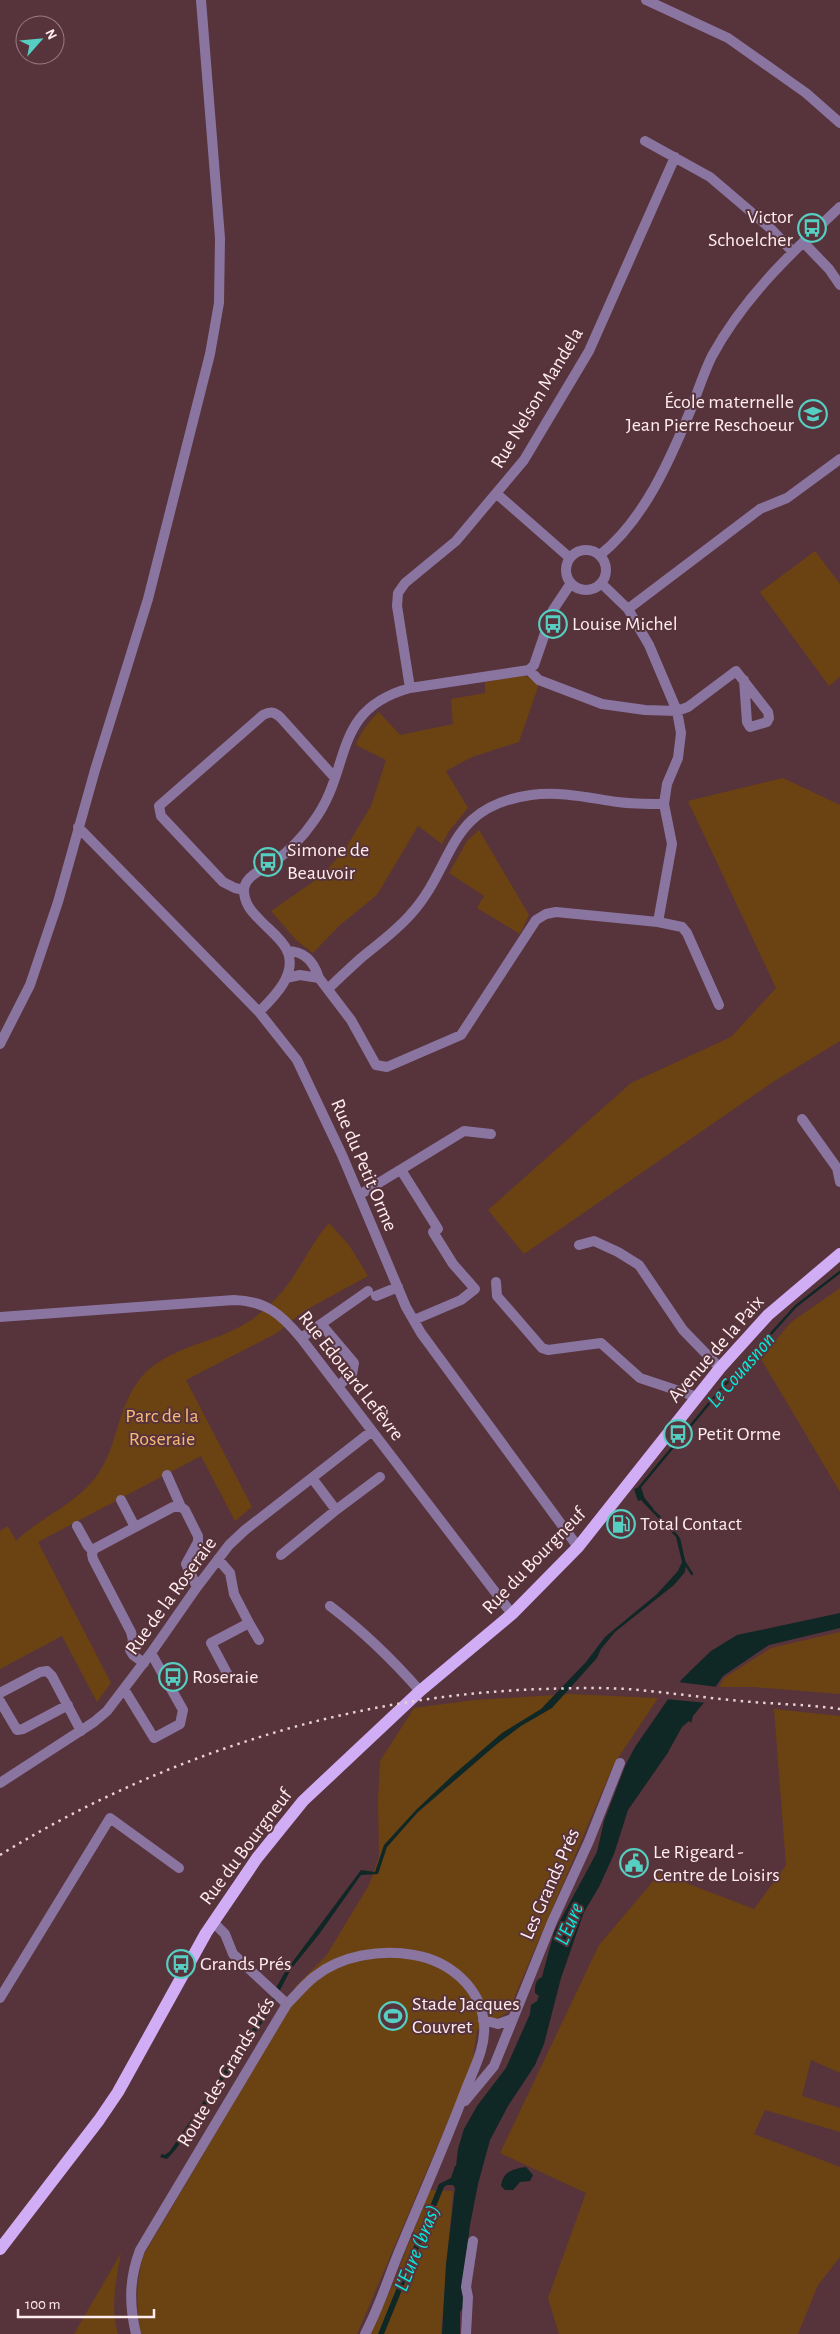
<svg xmlns="http://www.w3.org/2000/svg" width="840" height="2334" viewBox="0 0 840 2334" font-family="'Alegreya Sans',sans-serif">
<rect width="100%" height="100%" fill="#57333b"/>
<!-- green -->
<path fill="#6b4313" d="M 815,551 L 840,584 L 840,677 L 829,686 L 760,592 Z
M 522,675 L 531,678 L 539,684 L 519,742 L 472,757 L 446,771 L 468,808 L 449,831 L 442,844 L 418,826 L 377,895 L 340,925 L 313,953 L 297,941 L 271,911 L 320,877 L 344,851 L 371,806 L 386,760 L 356,745 C 361,732 368,722 379,712 L 400,735 L 453,724 L 451,699 L 485,693 L 485,682 Z
M 783,778 L 840,805 L 840,1041 L 773,1082 L 524,1254 L 488,1210 L 631,1083 L 731,1037 L 776,988 L 688,801 Z
M 479,830 L 529,915 L 520,934 L 477,908 L 484,896 L 449,873 L 467,841 Z
M 329,1223 L 349,1245 L 368,1276 L 304,1311 L 277,1333 L 186,1380 L 252,1507 L 235,1521 L 201,1456 L 38,1542 L 111,1683 L 97,1702 L 62,1636 L 0,1669 L 0,1531 L 8,1526 L 16,1541 C 42,1516 76,1505 98,1474 C 120,1442 117,1401 146,1372 C 175,1345 215,1343 248,1322 C 265,1311 282,1294 293,1277 C 306,1258 314,1240 329,1223 Z
M 840,1288 L 840,1492 L 761,1359 L 790,1323 Z
M 840,1632 L 840,1694 L 753,1687 L 719,1687 L 724,1678 L 771,1648 Z
M 570,1694 L 658,1698 L 614,1764 L 508,2012 L 477,2030 L 472,2065 L 357,2334 L 141,2334 C 136,2306 136,2283 143,2256 L 283,2020 L 295,1987 L 326,1956 L 369,1885 L 379,1857 L 378,1800 L 380,1761 L 414,1708 L 474,1700 Z
M 774,1709 L 840,1716 L 840,2073 L 811,2060 L 802,2096 L 840,2108 L 840,2132 L 765,2110 L 754,2134 L 840,2167 L 840,2257 L 818,2285 L 798,2334 L 559,2334 L 548,2298 L 586,2193 L 500,2153 L 599,1945 L 660,1873 L 754,1909 L 786,1865 Z
M 430,2190 L 453,2191 L 441,2334 L 368,2334 L 389,2293 Z
M 121,2253 C 116,2281 110,2306 118,2334 L 74,2334 Z"/>
<!-- water -->
<path fill="#0f2725" d="M 641,1487 L 646,1503 L 667,1522 L 680,1538 L 686,1564 L 685,1572 L 674,1585 L 615,1632 L 601,1649 L 597,1658 L 552,1708 L 521,1726 L 497,1744 L 418,1812 L 387,1847 L 378,1874 L 361,1875 L 320,1933 L 291,1969 L 266,2017 L 176,2149 L 167,2159 L 160,2157 L 162,2154 L 165,2155 L 170,2151 L 274,1997 L 276,1988 L 285,1972 L 361,1870 L 375,1872 L 384,1845 L 416,1810 L 453,1775 L 502,1733 L 541,1709 L 586,1662 L 605,1637 L 657,1594 L 678,1571 L 682,1562 L 676,1537 L 641,1500 L 638,1501 L 634,1489 Z
M 840,1613 L 840,1628 L 769,1645 L 723,1676 L 714,1689 L 705,1688 L 697,1698 L 706,1700 L 693,1716 L 691,1723 L 689,1721 L 682,1727 L 667,1754 L 628,1810 L 614,1854 L 599,1887 L 584,1912 L 561,1978 L 544,2044 L 535,2065 L 508,2106 L 490,2140 L 478,2184 L 470,2225 L 462,2287 L 464,2306 L 460,2312 L 460,2334 L 442,2334 L 446,2264 L 455,2188 L 453,2185 L 447,2185 L 444,2187 L 384,2334 L 378,2334 L 439,2184 L 451,2178 L 455,2166 L 456,2166 L 458,2149 L 464,2129 L 477,2106 L 506,2068 L 530,2014 L 531,2005 L 537,2001 L 539,1996 L 535,1993 C 535,1986 535,1980 542,1977 L 554,1932 L 597,1852 L 604,1821 L 626,1764 L 635,1747 L 682,1679 L 711,1651 L 737,1635 Z
M 526,2167 L 533,2175 L 530,2181 L 520,2182 L 513,2190 L 505,2190 L 501,2186 C 503,2171 513,2169 526,2167 Z"/>
<!-- pier -->
<path fill="#57333b" d="M 678,1682 L 718,1687 L 715,1691 L 706,1690 L 701,1697 L 708,1698 L 707,1703 L 666,1699 Z"/>
<g fill="none" stroke-linecap="round" stroke-linejoin="round">
<!-- stream -->
<path stroke="#0f2725" stroke-width="2.5" d="M 640,1491 L 639,1488 L 721,1389 L 796,1306 L 840,1272
M 643,1498 L 652,1509
M 685,1563 L 692,1574"/>
<!-- minor -->
<path stroke="#8a75a1" stroke-width="10" d="M 646,0 L 728,38 L 806,93 L 840,123
M 645,141 L 710,177 L 771,229 L 793,252
M 803,242 L 829,269 L 840,285
M 497,494 L 570,558
M566 570a20 20 0 1 1 40 0a20 20 0 1 1-40 0Z
M 600,555 C 644,520 670,460 691,409 C 698,391 704,372 712,356 C 744,297 792,252 840,207
M 601,583 L 628,609 L 649,645 L 677,711 L 681,733 L 678,758 L 667,784 L 664,804 L 672,844 L 658,922
M 628,609 L 760,509 L 787,498 L 840,459
M 529,670 L 539,680 L 602,704 L 645,710 L 677,711 L 688,707 L 736,671 L 768,712 L 769,718 L 767,722 L 750,727 L 747,722 L 744,680
M 529,670 L 534,665 L 553,610 L 571,583
M 410,688 L 397,606 L 398,593 L 405,583 L 456,541 L 524,460 L 589,351 L 675,157
M 78,827 L 259,1012 L 297,1060 L 342,1155 L 406,1307 L 421,1333 L 578,1547
M 244,890 L 235,888 L 223,882 L 161,816 L 159,806 L 263,715 C 271,711 275,712 281,718 L 335,778
M 287,951 C 305,951 314,962 319,978
M 286,978 L 300,975 L 319,978 L 351,1020 L 376,1065 L 387,1067 L 461,1035 L 536,920 L 546,914 L 556,912 L 658,922 L 682,927 L 687,933 L 719,1005
M 328,989 C 339,978 350,968 361,958 C 378,944 396,931 410,915 C 456,865 445,807 531,795 C 561,791 589,798 618,802 C 633,804 649,804 664,804
M 259,1012 C 274,997 298,974 287,950 C 281,938 268,929 259,919 C 251,911 244,903 244,890 C 244,887 246,882 248,880 C 254,872 265,868 273,863 C 289,851 302,838 313,822 C 353,769 330,710 410,688 L 529,670
M 0,1044 L 30,985 L 58,902 L 95,770 L 148,599 L 210,354 L 219,303 L 220,238 L 201,0
M 802,1119 L 837,1168 L 840,1182
M 401,1170 L 438,1229 L 433,1232 L 453,1264 L 475,1289 L 461,1300 L 414,1320
M 359,1195 L 464,1131 L 491,1134
M 579,1245 L 594,1241 L 618,1252 L 639,1265 L 683,1330 L 720,1368
M 496,1282 L 497,1296 L 542,1348 L 548,1350 L 601,1343 L 640,1378 L 697,1397
M 376,1296 L 398,1287
M 0,1317 L 234,1300 C 266,1301 281,1314 301,1338 L 512,1614
M 321,1324 L 354,1363 L 352,1374 L 338,1386
M 301,1338 L 368,1291
M 167,1475 L 181,1507
M 312,1478 L 336,1510 L 380,1477
M 121,1500 L 135,1527
M 77,1526 L 88,1546 L 93,1551
M 281,1555 L 336,1510
M 218,1559 L 230,1573 L 234,1594 L 249,1623 L 211,1643 L 228,1675
M 330,1606 C 363,1631 392,1659 420,1691
M 249,1623 L 259,1640
M 144,1663 L 133,1655 L 130,1650 L 133,1640 L 131,1632 L 93,1559 L 92,1554 L 94,1549 L 173,1507 L 181,1507 L 185,1510 L 198,1536 L 198,1542 L 186,1564 L 197,1587
M 124,1689 L 154,1738 L 180,1724 L 183,1710 L 151,1653
M 0,1693 L 40,1672 L 47,1671 L 52,1676 L 81,1731
M 0,1701 L 17,1730 L 23,1729 L 68,1705
M 0,1783 L 94,1722 L 107,1711 L 151,1653 L 197,1587 L 229,1545 L 245,1530 L 372,1431
M 213,1922 L 225,1934 L 233,1954 L 287,2004
M 0,1998 L 110,1818 L 179,1868
M 483,2020 L 498,2024 L 512,2019
M 465,2101 L 494,2066 L 552,1922 L 589,1841 L 620,1763
M 136,2334 C 129,2304 129,2279 140,2250 L 287,2004 C 296,1995 304,1985 314,1977 C 341,1955 381,1949 414,1955 C 449,1961 481,1987 484,2024 C 486,2047 474,2068 466,2089 C 446,2142 423,2194 401,2247 C 389,2275 380,2306 365,2334
M 466,2334 L 468,2297 L 466,2287 L 473,2241"/>
<!-- major -->
<path stroke="#d0adf5" stroke-width="12" d="M 0,2249 L 99,2120 L 118,2092 L 206,1933 L 257,1858 L 303,1801 L 420,1691 L 512,1614 L 578,1547 L 720,1368 L 768,1315 L 840,1254"/>
<!-- rail -->
<path stroke="#e6d1d5" stroke-width="2.5" stroke-dasharray="2.5 5" stroke-linecap="butt" d="M 0,1855 C 162,1755 352,1695 543,1689 C 575,1688 608,1687 639,1690 C 670,1693 700,1697 731,1700 C 767,1704 804,1704 840,1709"/>
</g>
<!-- icons -->
<defs>
<symbol id="bus-ring" viewBox="-11 -11 22 22"><circle r="9.5" fill="#57333b" stroke="#57cec2" stroke-width="1.5"/><path d="M-5-6H5V4H4V6H2V4H-2V6H-4V4H-5ZM-3.5-4V0h7V-4ZM-3.5 1.2v1.5H-2V1.2ZM2 1.2v1.5H3.5V1.2Z" fill="#57cec2"/></symbol>
<symbol id="school-ring" viewBox="-11 -11 22 22"><circle r="9.5" fill="#57333b" stroke="#57cec2" stroke-width="1.5"/><path d="M0-5L7-2L0 1L-7-2ZM-4 1L0 2.5L4 1V4Q0 6-4 4Z" fill="#57cec2"/></symbol>
<symbol id="fuel-ring" viewBox="-11 -11 22 22"><circle r="9.5" fill="#57333b" stroke="#57cec2" stroke-width="1.5"/><path d="M-5.5-6h7V0h2V4h1.3V-2.5L3-4.5l.8-.8L6-3V5H2.5V1h-1V6h-7ZM-4.2-4.7v3.2H.2V-4.7Z" fill="#57cec2"/></symbol>
<symbol id="civic-ring" viewBox="-11 -11 22 22"><circle r="9.5" fill="#57333b" stroke="#57cec2" stroke-width="1.5"/><path d="M-.6-6.5H3V-4.5H.6V-3L4-1V1h2V6H-6V1h2V-1L-.6-3ZM-1.2 2.5V6h2.4V2.5Z" fill="#57cec2"/></symbol>
<symbol id="stadium-ring" viewBox="-11 -11 22 22"><circle r="9.5" fill="#57333b" stroke="#57cec2" stroke-width="1.5"/><path d="M0-5a6.5 5 0 1 0 0 10a6.5 5 0 1 0 0-10ZM-3.5-1.8h7v3.6h-7Z" fill="#57cec2"/></symbol>
</defs>
<g fill-rule="evenodd">
<use href="#bus-ring" x="796" y="212" width="32" height="32"/>
<use href="#school-ring" x="797" y="398" width="32" height="32"/>
<use href="#bus-ring" x="537" y="608" width="32" height="32"/>
<use href="#bus-ring" x="252" y="846" width="32" height="32"/>
<use href="#bus-ring" x="662" y="1418" width="32" height="32"/>
<use href="#fuel-ring" x="605" y="1508" width="32" height="32"/>
<use href="#bus-ring" x="157" y="1661" width="32" height="32"/>
<use href="#civic-ring" x="618" y="1847" width="32" height="32"/>
<use href="#bus-ring" x="165" y="1948" width="32" height="32"/>
<use href="#stadium-ring" x="377" y="2000" width="32" height="32"/>
</g>
<g text-anchor="middle" dominant-baseline="central" stroke-width="4" stroke-linejoin="round" paint-order="stroke">
<!-- poi labels -->
<g font-size="20" fill="#ffecef" stroke="#57333b" text-anchor="start">
<text x="793" y="217" text-anchor="end">Victor<tspan x="793" dy="23">Schoelcher</tspan></text>
<text x="794" y="402" text-anchor="end">École maternelle<tspan x="794" dy="23">Jean Pierre Reschoeur</tspan></text>
<text x="572" y="624">Louise Michel</text>
<text x="287" y="850">Simone de<tspan x="287" dy="23">Beauvoir</tspan></text>
<text x="697" y="1434">Petit Orme</text>
<text x="640" y="1524">Total Contact</text>
<text x="192" y="1677">Roseraie</text>
<text x="653" y="1852">Le Rigeard -<tspan x="653" dy="23">Centre de Loisirs</tspan></text>
<text x="200" y="1964">Grands Prés</text>
<text x="412" y="2004">Stade Jacques<tspan x="412" dy="23">Couvret</tspan></text>
</g>
<!-- street labels -->
<g font-size="20" fill="#ffecef" stroke="#57333b">
<text transform="translate(537 398) rotate(-59)">Rue Nelson Mandela</text>
<text transform="translate(364 1165) rotate(67)">Rue du Petit Orme</text>
<text transform="translate(716 1349) rotate(-49)">Avenue de la Paix</text>
<text transform="translate(351 1376) rotate(52)">Rue Edouard Lefèvre</text>
<text transform="translate(534 1561) rotate(-46)">Rue du Bourgneuf</text>
<text transform="translate(171 1596) rotate(-54)">Rue de la Roseraie</text>
<text transform="translate(246 1847) rotate(-53)">Rue du Bourgneuf</text>
<text transform="translate(550 1884) rotate(-66)">Les Grands Prés</text>
<text transform="translate(226 2072) rotate(-59)">Route des Grands Prés</text>
</g>
<!-- park labels -->
<g font-size="20" fill="#f8b976" stroke="#57333b">
<text x="162" y="1416">Parc de la<tspan x="162" dy="23">Roseraie</tspan></text>
</g>
<!-- water labels -->
<g font-size="21" font-style="italic" fill="#05ecdd" stroke="#57333b">
<text transform="translate(741 1370) rotate(-49)">Le Couasnon</text>
<text transform="translate(569 1924) rotate(-67)">L'Eure</text>
<text transform="translate(417 2248) rotate(-68)">L'Eure (bras)</text>
</g>
</g>
<!-- north arrow -->
<g transform="translate(40 40) rotate(63)"><circle r="24" fill="#57333b" stroke="#9a7d83"/>
<path d="M0-4L9 19L0 12L-9 19Z" fill="#57cec2"/>
<text y="-8" font-size="14" font-weight="bold" text-anchor="middle" fill="#ffecef">N</text>
</g>
<!-- scale -->
<path d="M18 2309v8h136v-8" fill="none" stroke="#ffecef" stroke-width="2.5"/>
<text x="25" y="2309" font-size="15" fill="#ffecef" stroke="#57333b" stroke-width="4" paint-order="stroke">100 m</text>
</svg>
